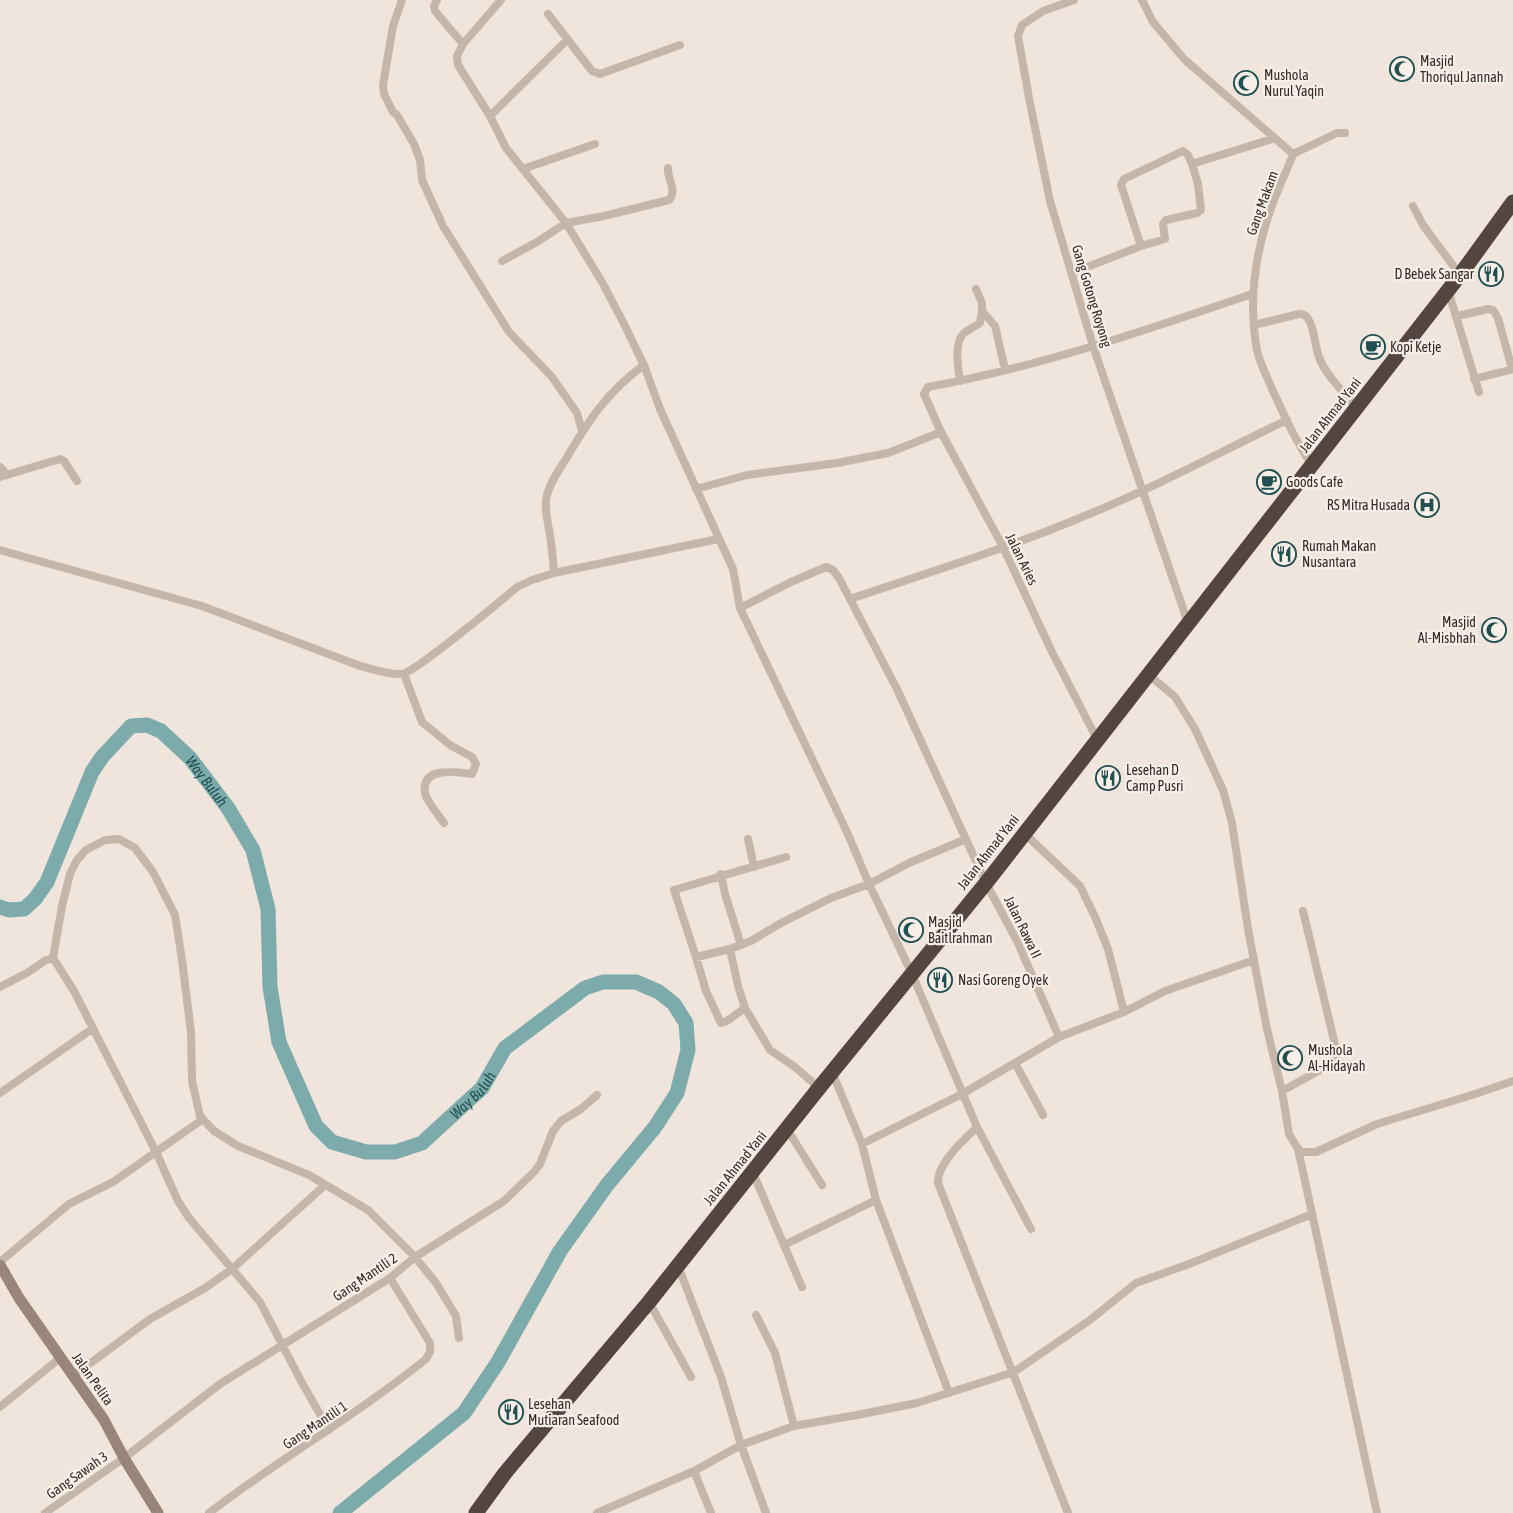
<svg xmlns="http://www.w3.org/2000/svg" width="1513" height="1513" viewBox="0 0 1513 1513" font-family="'Asap Condensed',sans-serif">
<rect width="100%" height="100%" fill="#efe5dc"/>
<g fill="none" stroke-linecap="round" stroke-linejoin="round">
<!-- river -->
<path stroke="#7daaaa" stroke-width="15" id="s1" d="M 0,907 L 9,910 L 24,909 L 35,899 L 47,882 L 92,772 L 102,757 L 131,726 L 147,725 L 161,731 L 190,758 L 228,808 L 253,850 L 268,909 L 270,987 L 279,1042 L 316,1126 L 332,1142 L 366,1152 L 395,1152 L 422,1143 L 482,1088 L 505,1048 L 585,988 L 603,982 L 636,982 L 659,992 L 674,1004 L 686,1023 L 688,1050 L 677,1093 L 655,1127 L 607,1185 L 560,1251 L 498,1362 L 464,1413 L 340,1513"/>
<!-- street -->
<path stroke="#c6b5a9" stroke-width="8" d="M 402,0 L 393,26 L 383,85 L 384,94 L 393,112 L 397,115 L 414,144 L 420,160 L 422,180 L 443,226 L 509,332 L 552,377 L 568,400 L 577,413 L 582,431
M 437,0 L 434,6 L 435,11 L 463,44
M 501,0 L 463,44 L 457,56 L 458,65 L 490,116 L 506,148 L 566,223 L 602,282 L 623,322 L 644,365 L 660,409 L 733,569 L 740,608 L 847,832 L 869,884 L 912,974 L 977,1127 L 1031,1229
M 1074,0 L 1043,11 L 1022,25 L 1018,36 L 1029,98 L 1050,201 L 1093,346 L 1188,623
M 1142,0 L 1153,22 L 1184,59 L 1293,154 C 1286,174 1275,194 1269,214 C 1255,256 1249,301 1256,345 C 1258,361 1267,376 1273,391 C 1285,417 1296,442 1312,465
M 548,14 L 592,71 L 600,74 L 680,45
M 490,116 L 568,39
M 1293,154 L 1337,133 L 1345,133
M 523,169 L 595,144
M 1413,206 L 1423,225 L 1460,275
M 1141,246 L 1165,239 L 1163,224 L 1166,220 L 1197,213 L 1201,210 L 1198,184 L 1192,164
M 502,261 L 537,242 L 566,223 L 604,216 L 669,200 C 678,189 667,180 668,168
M 1072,273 L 1141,246 L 1121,185 L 1124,179 L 1183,151 L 1188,155 L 1192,164 L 1275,138
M 976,289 L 982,303 L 982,311 L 995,326 L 1005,369
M 1448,290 L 1479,392
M 1457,316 L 1488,309 L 1493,310 L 1498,318 L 1512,369
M 1254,325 L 1299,314 C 1314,312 1314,345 1319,357 C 1326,376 1344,392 1357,408
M 1474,379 L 1513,369
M 960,381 C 958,368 954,345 963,334 C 968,329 975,327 980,323 L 982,311
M 0,467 L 7,475
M 0,477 L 60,459 L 64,461 L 77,481
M 696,489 L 747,475 L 837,463 L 888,453 L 941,432
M 0,550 L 202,606 L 360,666 C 373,669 388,675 402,674 C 414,673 502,600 517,587 L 532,580 L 554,573 L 718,539
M 554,573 C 553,560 552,547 550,535 C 548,523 545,512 546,500 C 548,486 558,471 566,459 C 588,421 608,391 644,365
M 850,599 C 927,573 1006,549 1082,517 C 1152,489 1218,453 1287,420
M 740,608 L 791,582 L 826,567 L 833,570 L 839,578 L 897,689 L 986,883 L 1018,943 L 1059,1037
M 404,674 L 422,722 L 450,745 L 472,757 L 476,764 L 472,774 C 455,772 421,766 425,793 C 426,800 439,816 444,823
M 1148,674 L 1175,697 L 1195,729 L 1223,790 L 1232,823 L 1248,929 L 1267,1029 L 1282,1091 L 1289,1134 L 1298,1149 L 1302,1152 L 1316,1152 L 1377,1124 L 1472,1095 L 1513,1081
M 1097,739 L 1052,652 L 1003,547 L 941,432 L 924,394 L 928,387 C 1038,367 1147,330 1252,294
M 1024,833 L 1080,886 L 1096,919 L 1108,949 L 1124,1012
M 748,839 L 754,867
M 786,857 L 674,890 L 696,957 L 730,949 L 751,941 L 781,923 L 831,898 L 869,884 L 909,863 L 966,839
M 721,874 L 725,894 L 741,945
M 730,949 L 738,986 L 745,1008 L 770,1050 L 795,1067 L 819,1088
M 696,957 L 706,991 L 721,1023 L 727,1021 L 745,1008
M 53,958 L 74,991 L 156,1152 L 178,1201 L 189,1218 L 260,1302 L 301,1381 L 329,1430
M 0,987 L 27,973 L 46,960 L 53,958 L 62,906 L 70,874 L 77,860 L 86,850 L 105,840 L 119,839 L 135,848 L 153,872 L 175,915 L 182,960 L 191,1032 L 192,1081 L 200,1116 L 214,1131 L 238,1146 L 309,1175 L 368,1210 L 415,1257 L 436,1283 L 456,1316 L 459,1338
M 1015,1063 L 1043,1115
M 832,1072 L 862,1144 L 876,1200 L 949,1393
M 1282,1091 L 1333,1063 L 1336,1059 L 1337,1053 L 1303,911
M 0,1093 L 92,1029
M 977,1127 C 964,1140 937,1163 938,1183 L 1068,1513
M 787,1129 L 822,1185
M 862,1144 L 962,1094 L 1059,1037 L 1124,1012 L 1165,991 L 1254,960
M 1298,1149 L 1377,1513
M 753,1173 L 802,1287
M 784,1245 L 876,1200
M 0,1262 L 69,1204 L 113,1182 L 203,1119
M 678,1266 L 721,1377 L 741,1445 L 766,1513
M 649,1302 L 691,1377
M 756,1315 L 775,1353 L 794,1426
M 73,1376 L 150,1319 L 205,1288 L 232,1269 L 325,1185
M 0,1407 L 60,1358
M 694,1471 L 711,1513
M 45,1513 L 124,1458 L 220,1384 L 390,1278 L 415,1257 L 504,1201 L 535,1171 L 540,1164 L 553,1131 L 561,1121 L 581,1109 L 597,1095
M 209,1513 C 279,1459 357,1415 426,1359 L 430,1352 L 430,1343 L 390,1278
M 597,1513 L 694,1471 L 741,1445 L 794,1426 L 857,1415 L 917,1403 L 1014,1372 L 1090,1320 L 1136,1283 L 1189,1264 L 1312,1214"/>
<!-- secondary -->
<path stroke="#9a857a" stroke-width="11" d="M 0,1265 L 19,1298 L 104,1420 L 124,1458 L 158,1513"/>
<!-- highway -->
<path stroke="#544540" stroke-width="15" d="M 476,1513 L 505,1473 L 649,1302 L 819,1088 L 986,883 L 1460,275 L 1513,202"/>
</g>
<!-- icons -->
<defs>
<symbol id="mosque-ring" viewBox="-11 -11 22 22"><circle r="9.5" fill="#f8f0e8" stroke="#215052" stroke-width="1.5"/><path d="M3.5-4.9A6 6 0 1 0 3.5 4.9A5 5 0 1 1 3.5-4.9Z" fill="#215052"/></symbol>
<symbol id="restaurant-ring" viewBox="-11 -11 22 22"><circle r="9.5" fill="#f8f0e8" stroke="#215052" stroke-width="1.5"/><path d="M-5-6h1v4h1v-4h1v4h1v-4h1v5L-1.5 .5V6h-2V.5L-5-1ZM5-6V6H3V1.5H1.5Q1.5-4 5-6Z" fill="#215052"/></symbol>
<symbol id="cafe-ring" viewBox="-11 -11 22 22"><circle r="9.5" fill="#f8f0e8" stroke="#215052" stroke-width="1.5"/><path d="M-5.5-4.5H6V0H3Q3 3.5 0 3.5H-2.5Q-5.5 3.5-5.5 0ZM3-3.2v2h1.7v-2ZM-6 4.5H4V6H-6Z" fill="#215052"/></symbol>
<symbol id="hospital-ring" viewBox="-11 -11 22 22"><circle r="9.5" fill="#f8f0e8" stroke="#215052" stroke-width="1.5"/><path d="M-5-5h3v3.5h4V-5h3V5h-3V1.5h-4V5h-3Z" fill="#215052"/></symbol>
</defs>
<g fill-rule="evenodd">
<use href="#mosque-ring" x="1388" y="55" width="28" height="28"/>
<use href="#mosque-ring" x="1232" y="69" width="28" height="28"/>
<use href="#restaurant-ring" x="1477" y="260" width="28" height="28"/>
<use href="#cafe-ring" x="1359" y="333" width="28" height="28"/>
<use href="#cafe-ring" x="1255" y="468" width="28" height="28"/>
<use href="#hospital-ring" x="1413" y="491" width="28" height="28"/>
<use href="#restaurant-ring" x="1270" y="540" width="28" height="28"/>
<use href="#mosque-ring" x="1480" y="616" width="28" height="28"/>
<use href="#restaurant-ring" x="1094" y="764" width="28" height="28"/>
<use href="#mosque-ring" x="897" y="916" width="28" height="28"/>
<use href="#restaurant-ring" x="926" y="966" width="28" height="28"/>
<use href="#mosque-ring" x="1276" y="1044" width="28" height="28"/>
<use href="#restaurant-ring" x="497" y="1398" width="28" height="28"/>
</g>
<g text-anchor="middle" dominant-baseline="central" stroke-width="4.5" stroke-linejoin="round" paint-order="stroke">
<!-- poi labels -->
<g font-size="14" fill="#342b28" stroke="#f8f0e8" text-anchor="start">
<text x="1420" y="61">Masjid<tspan x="1420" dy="16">Thoriqul Jannah</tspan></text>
<text x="1264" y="75">Mushola<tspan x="1264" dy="16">Nurul Yaqin</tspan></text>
<text x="1474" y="274" text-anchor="end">D Bebek Sangar</text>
<text x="1390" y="347">Kopi Ketje</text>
<text x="1286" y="482">Goods Cafe</text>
<text x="1410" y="505" text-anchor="end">RS Mitra Husada</text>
<text x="1302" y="546">Rumah Makan<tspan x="1302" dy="16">Nusantara</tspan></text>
<text x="1476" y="622" text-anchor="end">Masjid<tspan x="1476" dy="16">Al-Misbhah</tspan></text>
<text x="1126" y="770">Lesehan D<tspan x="1126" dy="16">Camp Pusri</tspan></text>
<text x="928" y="922">Masjid<tspan x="928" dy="16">Baitlrahman</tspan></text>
<text x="958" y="980">Nasi Goreng Oyek</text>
<text x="1308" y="1050">Mushola<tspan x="1308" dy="16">Al-Hidayah</tspan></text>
<text x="528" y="1404">Lesehan<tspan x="528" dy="16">Mutiaran Seafood</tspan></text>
</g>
<!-- street labels -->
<g font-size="14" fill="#342b28" stroke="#f8f0e8">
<text transform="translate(1262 203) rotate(-70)">Gang Makam</text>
<text transform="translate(1092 296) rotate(73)">Gang Gotong Royong</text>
<text transform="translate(1330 415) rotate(-52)">Jalan Ahmad Yani</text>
<text transform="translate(1022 559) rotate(64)">Jalan Aries</text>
<text transform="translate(988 852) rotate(-52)">Jalan Ahmad Yani</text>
<text transform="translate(1023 927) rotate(64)">Jalan Rawa II</text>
<text transform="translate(735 1168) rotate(-51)">Jalan Ahmad Yani</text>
<text transform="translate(365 1277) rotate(-34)">Gang Mantili 2</text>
<text transform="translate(93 1379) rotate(55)">Jalan Pelita</text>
<text transform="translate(315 1425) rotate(-34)">Gang Mantili 1</text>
<text transform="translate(77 1475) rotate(-35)">Gang Sawah 3</text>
</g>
<!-- water labels -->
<g font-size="15" font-style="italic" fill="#215052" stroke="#f8f0e8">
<text stroke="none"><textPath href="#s1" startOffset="339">Way Buluh</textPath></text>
<text stroke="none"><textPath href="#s1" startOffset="894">Way Buluh</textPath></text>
</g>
</g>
</svg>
